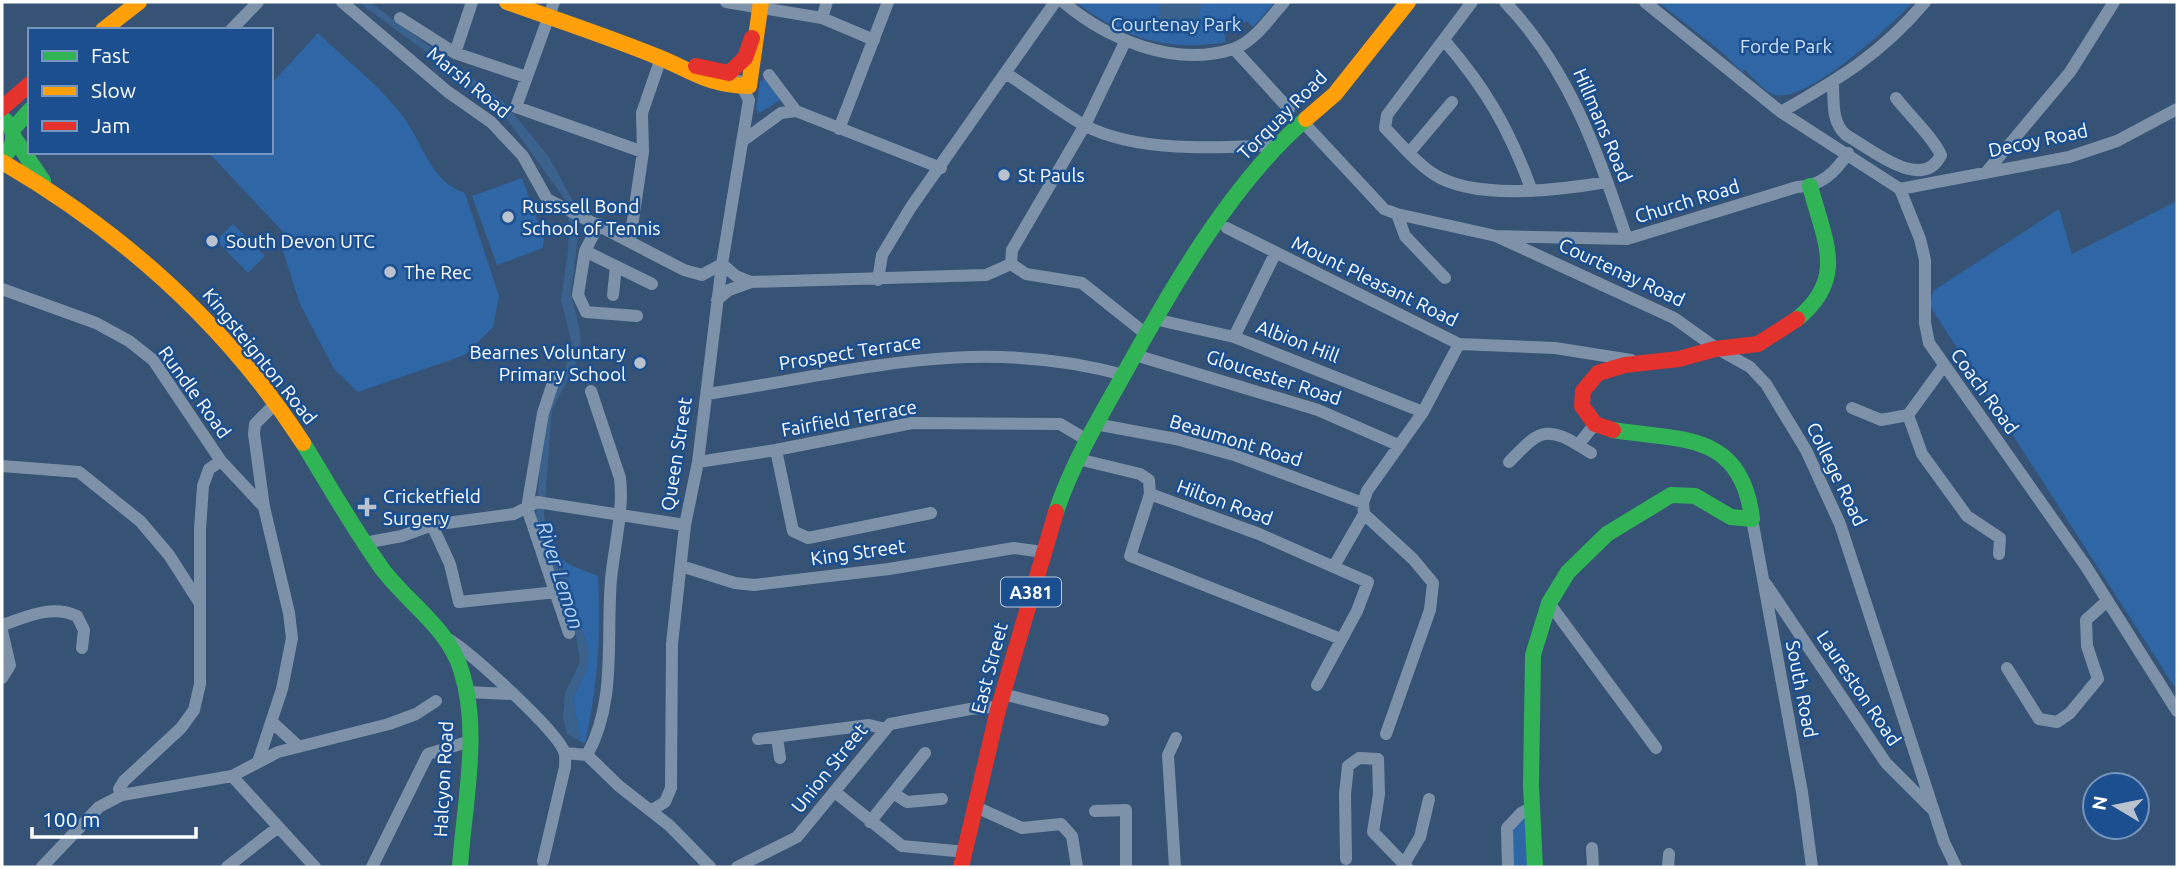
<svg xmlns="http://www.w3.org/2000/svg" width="2179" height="869" viewBox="0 0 2179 869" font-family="Ubuntu,sans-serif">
<rect width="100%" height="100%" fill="#365274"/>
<!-- green -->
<path fill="#2f66a5" d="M 1076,2 L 1275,2 L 1253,27 L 1247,21 L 1224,32 L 1226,42 C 1168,52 1122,38 1076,2 Z
M 1658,2 L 1913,2 C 1893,24 1803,108 1772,94 C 1762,89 1752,76 1744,69 L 1743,73 L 1723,53 Z
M 318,33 C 345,59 378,84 401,114 C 422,139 429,182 465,193 L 499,296 L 493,327 L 465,355 L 358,392 L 334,369 L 300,304 L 282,248 L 286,235 L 208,152 L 271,152 L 271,84 Z
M 764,79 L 780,97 L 779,101 L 759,113 L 756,108 L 760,82 Z
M 522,178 L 544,238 L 543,248 L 497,265 L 472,196 Z
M 2177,201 L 2177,685 L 2174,686 L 1930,306 L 1933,291 L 2059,209 L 2072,254 Z
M 233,224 L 265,256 L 248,273 L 216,240 Z
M 556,555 L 570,565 L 598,576 C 601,636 598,684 585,743 L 580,741 L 573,698 L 587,668 L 586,641 Z
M 1528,816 L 1529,867 L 1512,867 C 1512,849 1506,821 1528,816 Z"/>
<!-- water -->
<path fill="#3b618d" d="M 358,2 L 370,2 L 503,101 L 549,157 L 574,203 L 579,228 L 571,293 L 580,332 L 581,354 L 552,410 L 544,515 L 548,534 L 567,575 L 589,653 L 587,668 L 573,698 L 580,741 L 567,734 L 563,718 L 565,693 L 580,662 L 576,636 L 536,517 L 540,467 L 550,402 L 564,374 L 572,343 L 561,300 L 568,251 L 569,224 L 564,198 L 505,116 L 466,81 Z
M 1198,2 L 1201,5 L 1198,23 L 1162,24 L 1159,20 L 1159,6 L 1163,3 Z"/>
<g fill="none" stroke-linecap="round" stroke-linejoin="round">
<!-- street -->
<path stroke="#7d92a8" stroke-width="12" d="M 342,2 L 448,92 L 491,122 L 523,156 L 547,199 L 684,270 L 702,275 L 722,264 L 736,276 L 751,282
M 554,2 L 516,107 L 643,152
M 726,2 L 822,18 L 874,40
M 1063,2 C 1107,39 1174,68 1233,49 C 1254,42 1270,18 1284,2
M 1472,2 L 1387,115 L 1385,128 C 1400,143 1414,161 1432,173 C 1472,201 1560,190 1607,182
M 1505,2 C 1570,70 1597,151 1627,239
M 1645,2 L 1781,112 L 1900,189 L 1920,239 L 1925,260 L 1925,323 L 1929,343 L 2085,565 L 2177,711
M 400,18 L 455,53 L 526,77
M 822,18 L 827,2
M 231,30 L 258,2
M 1444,40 C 1487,90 1509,129 1532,191
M 1234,49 L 1289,109
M 455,53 L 472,2
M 1007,74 C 1032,90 1058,110 1084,125 C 1136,153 1218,148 1276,145
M 769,75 L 796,111 L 941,168
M 1833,83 C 1834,101 1831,122 1846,135 C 1871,149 1922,193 1941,155 C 1932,136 1910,116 1896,98
M 1781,112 C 1840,78 1880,55 1925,2
M 1303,122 L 1384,209 L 1397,214 L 1496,236 L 1627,239 L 1797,187 C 1821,186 1835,173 1848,153
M 839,129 L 888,2
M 744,140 L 781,113 L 796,111
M 1409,153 L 1452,102
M 1988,170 L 2070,72 L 2114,2
M 1900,189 L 2069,157 L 2117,141 L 2177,109
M 1397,214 L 1405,236 L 1445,278
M 599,224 L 585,251 L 652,284
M 1227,228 L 1459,344 L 1555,348 L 1631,360
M 1496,236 L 1674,318 L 1716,348 L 1750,367 L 1766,384 L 1806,450 L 1840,524 L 1944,842 L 1956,867
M 630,240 L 643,152 L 642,113 L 661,58
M 585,251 L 578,295 L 586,312 L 637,316
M 1011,264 L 1012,250 L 1085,125 L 1125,42
M 878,280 L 882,255 L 911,207 L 1055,2
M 2,289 L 96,323 L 129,341 L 153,360 L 221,461 L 264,507
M 613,295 L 616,266
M 717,300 L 729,290 L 751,282 L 986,275 L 1011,264 L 1026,274 L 1082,283 L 1146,334
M 1154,319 L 1234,337 L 1423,412
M 1234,337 L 1275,254
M 1135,355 L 1318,410 L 1398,445
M 1943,367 L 1908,415 L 1922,454 L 1967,516 L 2000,538 L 1999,554
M 554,380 L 543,413 L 527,508 L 569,633
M 707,394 C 855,372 973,334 1124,375
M 1852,408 L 1881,420 L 1908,415
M 1095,424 L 1176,439 L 1234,455 L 1363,503
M 776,450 L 793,531 L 808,538 L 931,513
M 1591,453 L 1578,445 L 1595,424
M 1078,459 L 1140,474 L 1149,480 L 1150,494 L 1259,534 L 1368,582 L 1357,611 L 1317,685
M 698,462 L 776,450 L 912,423 L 1060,424 L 1087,440
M 1509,462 C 1534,437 1543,422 1578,445
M 2,466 L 79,472 L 140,521 L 169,555 L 199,602
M 1150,494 L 1130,556 L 1341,639
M 1364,514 L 1413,559 L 1433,583 L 1430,610 L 1386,734
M 1752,519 L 1802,792 L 1812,867
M 432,525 L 450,564 L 459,602 L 557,592
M 364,543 L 402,536 L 432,525 L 514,514 L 537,502 L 685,525
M 681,566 L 735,583 L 754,585 L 889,569 L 1014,548 L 1043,552
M 1334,566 L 1364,514 L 1363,503 L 1367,491 L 1423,412 L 1459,344
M 1766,584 L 1886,763 L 1931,808
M 1549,603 L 1656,748
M 2,625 C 27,617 51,604 77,616 L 84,630 L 82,648
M 2,631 L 10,665 L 2,678
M 450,640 C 473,655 554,728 564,751 C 566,756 565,761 565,767 L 543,861
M 2007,668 L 2039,719 L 2057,722 L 2070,713 L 2098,679 L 2087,646 L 2086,620 L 2107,601
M 466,692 L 511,694
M 1003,694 L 1103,720
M 272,722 L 298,746
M 777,738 L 780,758
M 758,739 L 869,725 L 886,729
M 565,753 L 587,755 L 619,786 L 670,826 L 710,867
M 587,755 C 617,702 606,637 611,580 C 614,546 624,511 620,478 L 591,391
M 259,759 L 282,689 L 292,638 L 289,613 L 264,507 L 254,434 L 255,424 L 276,403
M 232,776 L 315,867
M 835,792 L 902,846 L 966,852
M 893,793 L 907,802 L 942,799
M 122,795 L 119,789 L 124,781 L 181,728 L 194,710 L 200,684 L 200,529 L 203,486 L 209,469 L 221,461
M 976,807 L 1022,828 L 1061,824 L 1072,836 L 1077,867
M 652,810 L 665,802 L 671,788 L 672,644 L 685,525 L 698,462 L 722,264 L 749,100 L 739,81
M 1095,811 L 1126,810 L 1126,867
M 870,822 L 925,753
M 1592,848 L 1593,867
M 1346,859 L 1345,794 L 1348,766 L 1359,758 L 1378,759 L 1379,794 L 1373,832 L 1407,867
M 1404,864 L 1420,837 L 1429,799
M 42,867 L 99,807 L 122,795 L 232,776 L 278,752 L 389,724 L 416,714 L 436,701
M 227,867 L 277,828
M 372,867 L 428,754 L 467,742
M 737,867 L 797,837 L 890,724 L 970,709 L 990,707 L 998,710
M 1175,867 L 1168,755 L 1176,738
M 1508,867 L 1507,828 L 1521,813 L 1533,807
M 1668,867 L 1669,854"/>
<!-- fast -->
<path stroke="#30b455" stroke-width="16" d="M 2,118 C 17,129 17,146 2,157
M 13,129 L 30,110
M 15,139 L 43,181
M 1797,319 C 1848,278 1824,240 1810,186
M 303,443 C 329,485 354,530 383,570 C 409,604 448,628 461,670 C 481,731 464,804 460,867
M 1056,512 C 1071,467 1095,425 1119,383 C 1167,296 1230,184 1306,119
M 1535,867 L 1531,786 L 1533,655 L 1549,603 L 1568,572 L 1607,534 L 1671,495 L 1695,496 L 1731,517 L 1752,519 C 1742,431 1681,441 1613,430"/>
<!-- slow -->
<path stroke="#ff9f0a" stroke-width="16" d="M 507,2 C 557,20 609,37 658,57 C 695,72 707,85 749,86 L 761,2
M 103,30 L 139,2
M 1306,119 L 1335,94 L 1408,2
M 2,162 C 124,233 226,324 303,443"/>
<!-- jam -->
<path stroke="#e5322d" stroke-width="16" d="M 696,66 L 729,73 L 745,58 L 752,38
M 2,108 L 30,84
M 1613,430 L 1595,424 L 1582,406 L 1583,391 L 1598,373 L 1625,365 L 1679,359 L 1715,349 L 1758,344 L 1797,319
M 961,867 L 998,710 L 1056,512"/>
</g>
<!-- markers -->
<g fill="#b9c2ce" stroke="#1b4f8f" stroke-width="2.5">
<circle cx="1004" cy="175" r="7"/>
<circle cx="508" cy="217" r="7"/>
<circle cx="212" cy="241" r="7"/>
<circle cx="390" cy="272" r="7"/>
<circle cx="640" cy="363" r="7"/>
<path d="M363.5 496.5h7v7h7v7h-7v7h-7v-7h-7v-7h7z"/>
</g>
<g text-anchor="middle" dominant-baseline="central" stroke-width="5" stroke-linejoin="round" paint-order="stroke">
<!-- shield labels -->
<rect fill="#1b4f8f" stroke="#bbcadd" stroke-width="2" x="1001" y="577.5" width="60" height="29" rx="5"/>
<g font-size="18" font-weight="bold" fill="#fff">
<text x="1031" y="592">A381</text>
</g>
<!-- park labels -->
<g font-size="19" fill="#cfe3fa" stroke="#1b4f8f">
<text x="1176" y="24">Courtenay Park</text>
<text x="1786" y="46">Forde Park</text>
</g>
<!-- street labels -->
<g font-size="19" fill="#fff" stroke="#1b4f8f">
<text transform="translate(469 82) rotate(39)">Marsh Road</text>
<text transform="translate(1282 115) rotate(-45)">Torquay Road</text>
<text transform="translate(1603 125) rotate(67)">Hillmans Road</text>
<text transform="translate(2038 140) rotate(-12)">Decoy Road</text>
<text transform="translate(1687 201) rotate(-17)">Church Road</text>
<text transform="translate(1622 272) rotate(25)">Courtenay Road</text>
<text transform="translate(1375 281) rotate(26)">Mount Pleasant Road</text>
<text transform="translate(1298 341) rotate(21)">Albion Hill</text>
<text transform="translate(850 352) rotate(-9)">Prospect Terrace</text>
<text transform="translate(260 356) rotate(51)">Kingsteignton Road</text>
<text transform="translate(1274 377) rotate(18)">Gloucester Road</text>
<text transform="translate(1985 391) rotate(54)">Coach Road</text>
<text transform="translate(195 392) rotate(54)">Rundle Road</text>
<text transform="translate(849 418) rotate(-10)">Fairfield Terrace</text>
<text transform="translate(1236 440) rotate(17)">Beaumont Road</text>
<text transform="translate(676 454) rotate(-81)">Queen Street</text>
<text transform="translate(1837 474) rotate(64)">College Road</text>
<text transform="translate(1225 502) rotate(20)">Hilton Road</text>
<text transform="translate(858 552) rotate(-8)">King Street</text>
<text transform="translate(989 668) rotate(-75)">East Street</text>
<text transform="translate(1859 688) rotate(56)">Laureston Road</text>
<text transform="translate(1802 689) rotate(79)">South Road</text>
<text transform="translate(829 768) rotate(-51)">Union Street</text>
<text transform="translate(443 779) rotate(-87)">Halcyon Road</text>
</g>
<!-- poi labels -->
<g font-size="19" fill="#fff" stroke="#1b4f8f" text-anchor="start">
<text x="1018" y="175">St Pauls</text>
<text x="522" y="206">Russsell Bond<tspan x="522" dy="22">School of Tennis</tspan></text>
<text x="226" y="241">South Devon UTC</text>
<text x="404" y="272">The Rec</text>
<text x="626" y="352" text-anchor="end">Bearnes Voluntary<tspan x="626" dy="22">Primary School</tspan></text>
<text x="383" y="496">Cricketfield<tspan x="383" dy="22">Surgery</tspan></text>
</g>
<!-- water labels -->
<g font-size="21" font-style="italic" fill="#b5d3f5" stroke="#1b4f8f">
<text transform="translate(561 575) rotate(72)">River Lemon</text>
</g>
</g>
<!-- border -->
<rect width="2179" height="869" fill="none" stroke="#ffffff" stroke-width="7"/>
<!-- legend -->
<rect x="28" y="28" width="245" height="126" fill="#1b4f8f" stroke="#7695bc" stroke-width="2"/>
<rect x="42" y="51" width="35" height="10" fill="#30b455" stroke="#7695bc" stroke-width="2"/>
<text x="91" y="63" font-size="21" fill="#ffffff">Fast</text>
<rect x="42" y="86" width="35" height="10" fill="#ff9f0a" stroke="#7695bc" stroke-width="2"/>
<text x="91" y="98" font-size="21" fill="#ffffff">Slow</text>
<rect x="42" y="121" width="35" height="10" fill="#e5322d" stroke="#7695bc" stroke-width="2"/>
<text x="91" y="133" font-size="21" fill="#ffffff">Jam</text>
<!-- north arrow -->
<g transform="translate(2116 806) rotate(280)"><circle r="33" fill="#1b4f8f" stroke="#7695bc" stroke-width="2"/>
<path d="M0-5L12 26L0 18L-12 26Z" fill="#b9c2ce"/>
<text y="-10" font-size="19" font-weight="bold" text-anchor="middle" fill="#ffffff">N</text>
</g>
<!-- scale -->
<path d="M32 827v10h164v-10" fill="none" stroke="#ffffff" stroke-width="3.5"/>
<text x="42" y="827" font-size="21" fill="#ffffff" stroke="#1b4f8f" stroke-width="5" paint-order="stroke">100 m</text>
</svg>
